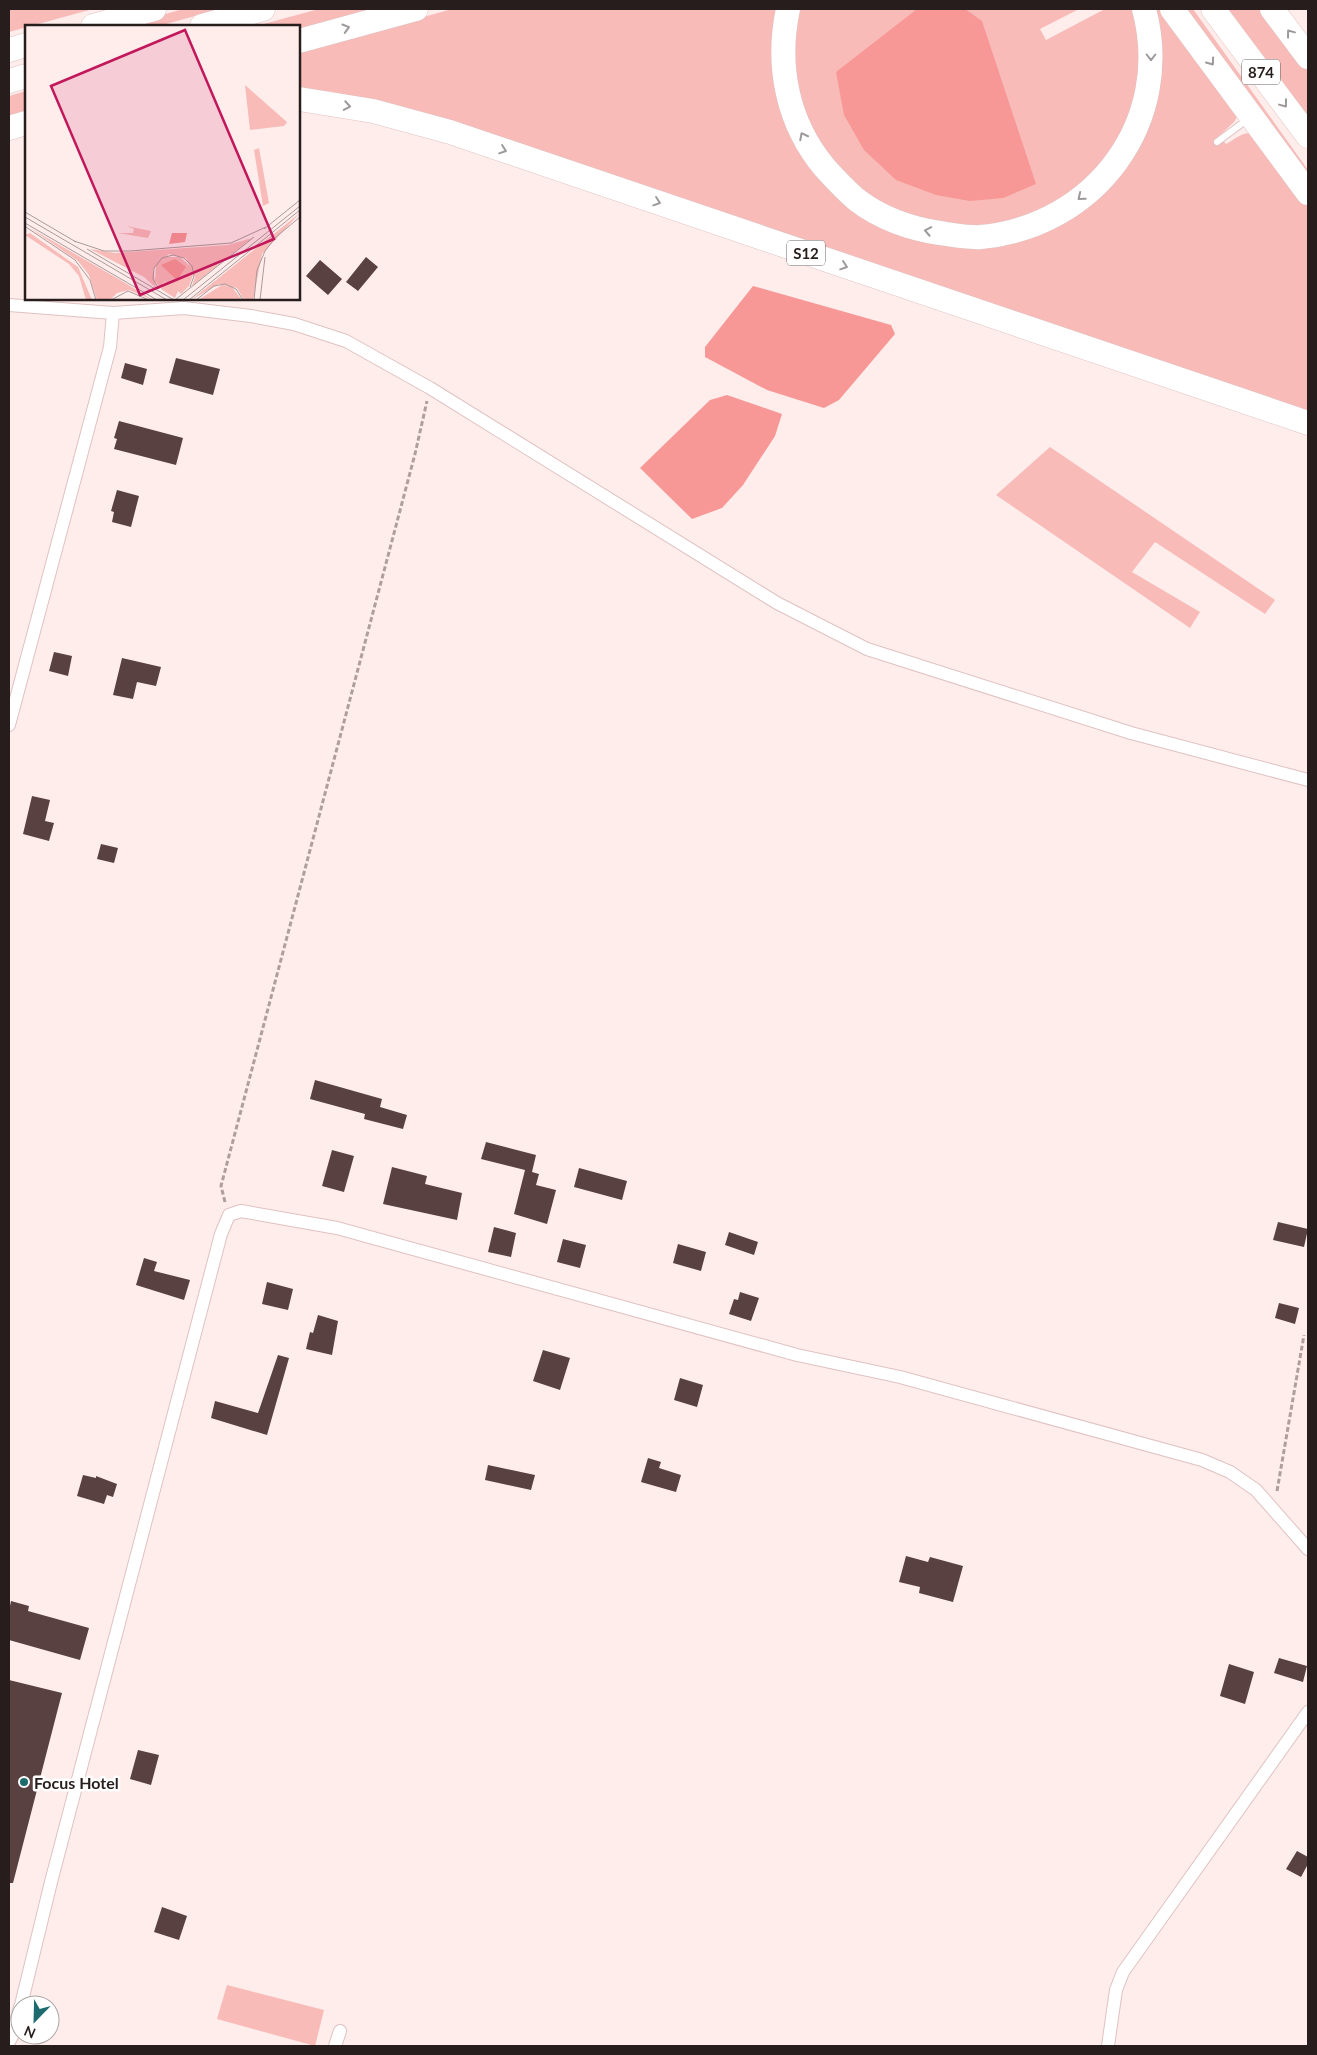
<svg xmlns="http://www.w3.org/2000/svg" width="1317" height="2055" viewBox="0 0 1317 2055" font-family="Lato,sans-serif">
<rect width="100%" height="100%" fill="#ffedec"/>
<!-- green -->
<path fill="#f8bbb8" d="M 9,9 L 93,9 L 9,32 Z
M 183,9 L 220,9 L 159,26 L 123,26 Z
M 319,9 L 384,9 L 299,33 L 299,26 L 256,26 Z
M 452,9 L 778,9 L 776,21 L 824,181 L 965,245 L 1119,174 L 1154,9 L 1161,9 L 1237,117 L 1234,122 L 1219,136 L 1226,144 C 1235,139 1245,129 1255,135 L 1308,206 L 1308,415 L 563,158 L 401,106 L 333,92 L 299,88 L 299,52 Z
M 798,9 L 1079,9 L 1040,29 L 1046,40 L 1105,9 L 1136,9 L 1141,69 L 1127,122 L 1114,147 L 1079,187 L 1055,204 L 1029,216 L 999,223 L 969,226 L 929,221 L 903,214 L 875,199 L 848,180 L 822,153 L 801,108 L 792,55 Z
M 1179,9 L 1193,9 L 1308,170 L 1308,183 Z
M 1226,9 L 1262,9 L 1308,71 L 1308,120 Z
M 26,91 L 26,112 L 9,117 L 9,96 Z
M 1050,447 L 1275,600 L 1265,614 L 1155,542 L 1132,572 L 1200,612 L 1190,628 L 996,495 Z
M 227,1985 L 324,2010 L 315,2046 L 217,2019 Z"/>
<!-- water -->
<path fill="#f79896" d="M 917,9 L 965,9 L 982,21 L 1036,184 L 1003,198 L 970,201 L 936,195 L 896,180 L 864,150 L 844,115 L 836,72 Z
M 753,286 L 891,325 L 895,334 L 839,400 L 824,408 L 767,390 L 705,357 L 705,347 Z
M 727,395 L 782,414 L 775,436 L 743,485 L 722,508 L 692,519 L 640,468 L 710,400 Z"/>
<!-- building -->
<path fill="#584140" d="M 366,257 L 378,267 L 358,291 L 346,282 Z
M 320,260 L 342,279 L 328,295 L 306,276 Z
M 176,358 L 220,369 L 213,395 L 169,383 Z
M 125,363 L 147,369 L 143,385 L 121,378 Z
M 119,421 L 183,438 L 176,465 L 114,449 L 117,439 L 114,438 Z
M 117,490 L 139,496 L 131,527 L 112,522 L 114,512 L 111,511 Z
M 54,652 L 72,656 L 68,676 L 49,671 Z
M 122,658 L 161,667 L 156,686 L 137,682 L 133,699 L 113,695 Z
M 32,796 L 50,800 L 45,821 L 54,823 L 49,841 L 23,834 Z
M 101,844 L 118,848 L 114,863 L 97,859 Z
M 315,1080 L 382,1099 L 380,1107 L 407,1115 L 403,1129 L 364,1119 L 365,1114 L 310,1099 Z
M 486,1142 L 536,1155 L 532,1172 L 539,1174 L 536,1185 L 556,1190 L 547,1224 L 514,1214 L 525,1170 L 481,1159 Z
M 332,1150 L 354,1156 L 344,1192 L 322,1186 Z
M 392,1167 L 427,1176 L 425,1184 L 462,1193 L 457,1220 L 383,1204 Z
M 579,1168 L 627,1181 L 622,1200 L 574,1187 Z
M 1278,1222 L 1308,1229 L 1304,1247 L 1273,1240 Z
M 494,1227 L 516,1233 L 511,1257 L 488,1252 Z
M 729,1232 L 758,1242 L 754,1255 L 725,1245 Z
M 563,1239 L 586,1245 L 580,1268 L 557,1262 Z
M 678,1244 L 706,1252 L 701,1271 L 673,1263 Z
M 144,1258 L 157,1262 L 154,1271 L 190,1280 L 184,1300 L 136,1285 Z
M 267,1282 L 293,1289 L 288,1310 L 262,1304 Z
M 740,1292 L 759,1298 L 751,1321 L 729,1314 L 734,1299 L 738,1300 Z
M 1279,1303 L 1299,1308 L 1295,1324 L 1275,1318 Z
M 318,1315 L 338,1321 L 332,1355 L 306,1349 L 310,1332 L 313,1333 Z
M 543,1350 L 570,1358 L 560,1390 L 533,1381 Z
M 278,1355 L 289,1358 L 267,1435 L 211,1418 L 215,1401 L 258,1413 Z
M 680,1378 L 703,1385 L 697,1407 L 674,1400 Z
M 648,1458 L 661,1462 L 659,1468 L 681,1475 L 676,1492 L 641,1482 Z
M 488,1465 L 535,1475 L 531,1490 L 485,1480 Z
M 83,1475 L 96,1478 L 96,1476 L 117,1484 L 113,1497 L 107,1495 L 104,1504 L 77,1496 Z
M 906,1556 L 928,1562 L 930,1557 L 963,1566 L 953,1602 L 919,1593 L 920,1587 L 899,1582 Z
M 11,1601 L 29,1606 L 28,1611 L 89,1628 L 80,1660 L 9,1640 L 9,1611 Z
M 1279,1658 L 1307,1666 L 1303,1682 L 1274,1673 Z
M 1229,1664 L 1254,1672 L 1245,1704 L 1220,1696 Z
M 9,1680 L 62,1693 L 13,1883 L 9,1883 Z
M 138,1750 L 159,1755 L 151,1785 L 130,1779 Z
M 1297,1851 L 1308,1857 L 1308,1864 L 1301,1877 L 1286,1869 Z
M 162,1907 L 187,1916 L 179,1940 L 154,1932 Z"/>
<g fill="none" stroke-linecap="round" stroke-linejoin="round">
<defs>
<path id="lane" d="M 1217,142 L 1248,119"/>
<path id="street" d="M 9,305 L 113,313 L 184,308 L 251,316 L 294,324 L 346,341 L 430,388 L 777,603 L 867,649 L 1131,733 L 1308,780
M 9,725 L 110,347 L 113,313
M 21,2005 L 51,1882 L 221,1234 L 229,1215 L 241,1211 L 337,1228 L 797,1355 L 900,1377 L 1202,1460 L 1230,1472 L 1256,1490 L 1308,1549
M 9,2042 L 13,2034 L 20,2007
M 335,2046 L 340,2031
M 1108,2046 L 1116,1990 L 1123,1972 L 1308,1712"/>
<path id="highway" d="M 788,9 C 776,65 787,123 825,168 C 835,179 845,190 857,200 C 880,218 911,229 940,233 C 953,235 968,238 981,237 C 1096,226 1174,121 1144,9
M 1172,9 L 1308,193
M 1213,9 L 1308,136
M 1272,9 L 1308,57
M 93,26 L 154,9
M 202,26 L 263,9
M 299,41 L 416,9
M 9,50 L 26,45
M 9,81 L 26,76
M 299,99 L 373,111 L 450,132 L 1308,423
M 9,128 L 26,123"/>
</defs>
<!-- lane casing -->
<use href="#lane" stroke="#dfc2c1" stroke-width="8"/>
<!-- street casing -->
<use href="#street" stroke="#dfc2c1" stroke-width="14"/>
<!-- highway casing -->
<use href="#highway" stroke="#dfc2c1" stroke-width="25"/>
<!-- path -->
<path stroke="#ae9f9e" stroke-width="3" stroke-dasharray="5 2.5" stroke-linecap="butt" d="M 225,1202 L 221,1186 L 415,454 L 427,401
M 1277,1491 L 1304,1335"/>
<!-- lane -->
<use href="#lane" stroke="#fff" stroke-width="6"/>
<!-- street -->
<use href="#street" stroke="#fff" stroke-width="12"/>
<!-- highway -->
<use href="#highway" stroke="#fff" stroke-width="24"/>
</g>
<!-- one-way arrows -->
<defs><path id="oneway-chevron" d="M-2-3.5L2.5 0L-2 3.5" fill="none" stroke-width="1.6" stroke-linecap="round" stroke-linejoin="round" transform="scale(1.25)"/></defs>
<g stroke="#9e9999">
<use href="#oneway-chevron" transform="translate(346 28) rotate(-16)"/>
<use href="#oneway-chevron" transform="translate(1290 33) rotate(-127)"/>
<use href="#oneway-chevron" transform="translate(1151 57) rotate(90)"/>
<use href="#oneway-chevron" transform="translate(1211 62) rotate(54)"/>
<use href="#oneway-chevron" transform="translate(1284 104) rotate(53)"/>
<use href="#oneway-chevron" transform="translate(347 106) rotate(10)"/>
<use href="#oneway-chevron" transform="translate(803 136) rotate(-117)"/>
<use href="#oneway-chevron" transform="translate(503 150) rotate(19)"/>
<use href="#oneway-chevron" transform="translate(1081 197) rotate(141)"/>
<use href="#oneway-chevron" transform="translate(657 202) rotate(19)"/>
<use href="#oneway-chevron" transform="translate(928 231) rotate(-169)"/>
<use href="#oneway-chevron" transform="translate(844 266) rotate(19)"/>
</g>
<!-- markers -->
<circle fill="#1d6a6f" stroke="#fff" stroke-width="2" cx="24" cy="1782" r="5"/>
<g text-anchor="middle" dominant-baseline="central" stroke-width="5" stroke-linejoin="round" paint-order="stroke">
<!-- shield labels -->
<g fill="#fff" stroke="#686160" stroke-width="1">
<rect x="1242" y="59.5" width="38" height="25" rx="4"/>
<rect x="787" y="240.5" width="38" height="25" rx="4"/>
</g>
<g font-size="15" font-weight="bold" fill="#271d1c">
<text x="1261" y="72">874</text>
<text x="806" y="253">S12</text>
</g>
<!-- poi labels -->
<g font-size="16" font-weight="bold" fill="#271d1c" stroke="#fff" text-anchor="start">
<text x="34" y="1782">Focus Hotel</text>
</g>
</g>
<!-- overview -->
<g transform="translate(25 25)">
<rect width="275" height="275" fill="#ffedec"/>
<path d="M 220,60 L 262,97 L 259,101 L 225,105 ZM 234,123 L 244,178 L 238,181 L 229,125 ZM 275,188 L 237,229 L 228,275 L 219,275 L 212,263 L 194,259 L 166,275 ZM 101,201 L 126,206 L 123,213 L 93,208 L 108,208 L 109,204 ZM 5,203 L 97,256 L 128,275 L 104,265 L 92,268 L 85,275 L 72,275 L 64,250 L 53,236 ZM 5,208 L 53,242 L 67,275 L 61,275 L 54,251 L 44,239 L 0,210 ZM 227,213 L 167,261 L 170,252 L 161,233 L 144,229 L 128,244 L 131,263 L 119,252 L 65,224 L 90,228 L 203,220 ZM 141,232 L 155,232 L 166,242 L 168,250 L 164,261 L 156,269 L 153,266 L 150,273 L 136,264 L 141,255 L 135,262 L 130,256 L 131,241 ZM 197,260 L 207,262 L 217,275 L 173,275 Z" fill="#f8bbb8"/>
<path d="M 147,208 L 162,208 L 160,217 L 144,219 ZM 150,234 L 161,242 L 152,255 L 136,240 Z" fill="#f79896"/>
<path fill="none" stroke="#a99a99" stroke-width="1" d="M 0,187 L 51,217M 0,192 L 142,275M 0,198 L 132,275M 1,202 L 50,235 L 65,255 L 71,275M 239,204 L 275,175M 49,216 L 79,226 L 105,226 L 206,218 L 241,202M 62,224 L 149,275M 134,264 L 128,254 L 129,243 L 137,233 L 148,230 L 159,233 L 167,241 L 169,251 L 165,262M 86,275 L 103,266 L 124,275M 150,275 L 229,212M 158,275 L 275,181M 164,275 L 275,185M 171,275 L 189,261 L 200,259 L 211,264 L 218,275M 229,275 L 232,245 L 240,226 L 251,212 L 275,192M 235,275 L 240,232"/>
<path fill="#c2185b" fill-opacity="0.15" stroke="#c2185b" stroke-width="2.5" d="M 160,5 L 249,214 L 115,270 L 26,61 Z"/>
<rect width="275" height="275" fill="none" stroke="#271d1c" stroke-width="2.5"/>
</g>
<!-- border -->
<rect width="1317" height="2055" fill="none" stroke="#271d1c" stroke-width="20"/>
<!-- north arrow -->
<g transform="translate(35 2020) rotate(203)"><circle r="24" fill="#ffffff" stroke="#a9a5a4"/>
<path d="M0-4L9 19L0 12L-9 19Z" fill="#1d6a6f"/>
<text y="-8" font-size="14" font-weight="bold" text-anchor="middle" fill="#271d1c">N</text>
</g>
</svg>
